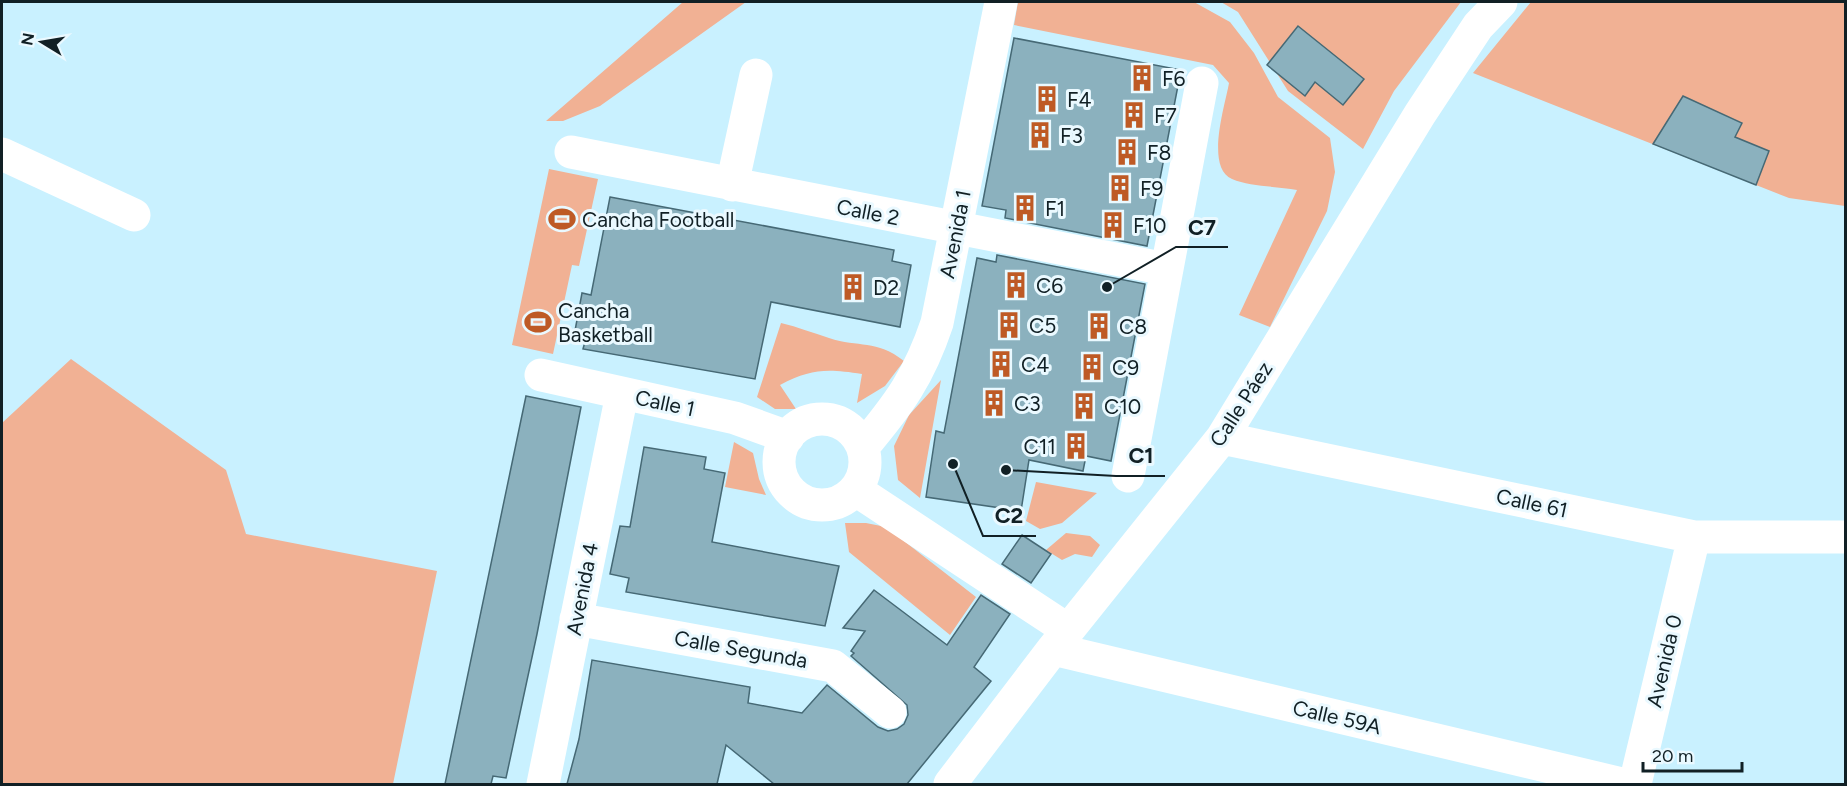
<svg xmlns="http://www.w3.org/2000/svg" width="1847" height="786" viewBox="0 0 1847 786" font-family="Figtree,sans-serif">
<rect width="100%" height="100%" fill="#c9f1ff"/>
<!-- green -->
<path fill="#f1b194" d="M 683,2 L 746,2 L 600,106 L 563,121 L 546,121 Z
M 1018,2 L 1194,2 L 1230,22 L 1254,53 L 1278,97 L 1330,138 L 1335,172 L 1327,211 L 1270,327 L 1239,315 L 1297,190 C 1277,186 1250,187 1232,179 C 1205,167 1225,106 1229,83 L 1213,65 L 1014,25 Z
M 1221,2 L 1461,2 L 1394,91 L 1363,149 L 1288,91 L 1238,12 Z
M 1531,2 L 1845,2 L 1845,206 L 1789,198 L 1473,73 Z
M 549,169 L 598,179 L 579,266 L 572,265 L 553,354 L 512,345 Z
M 781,323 C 798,327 813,333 829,338 C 859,348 876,339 904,361 L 885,386 L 857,403 L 862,374 C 828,369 812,368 780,385 L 796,409 L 775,409 L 757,397 Z
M 71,359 L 226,470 L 246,534 L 437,571 L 393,784 L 2,784 L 2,423 Z
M 941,380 L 920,498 L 898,480 L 894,446 L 909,415 Z
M 734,442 L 753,453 L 759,479 L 766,495 L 725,487 Z
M 1036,482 L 1097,493 L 1062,523 L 1040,529 L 1026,521 Z
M 845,523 L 866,523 L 886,527 L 976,597 L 950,635 L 849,552 Z
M 1066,533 L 1090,536 L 1100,545 L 1092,557 L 1075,554 L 1062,560 L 1046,550 Z"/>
<!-- building -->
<path fill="#8bb1be" stroke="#466975" stroke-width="1.5" d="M 1298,26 L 1364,79 L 1343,105 L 1315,82 L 1305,96 L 1267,65 Z
M 1014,38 L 1181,70 L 1147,246 L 1005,218 L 1006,210 L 982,206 Z
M 1683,96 L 1742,123 L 1735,137 L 1769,151 L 1756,185 L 1653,144 Z
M 610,197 L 894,250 L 892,261 L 911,265 L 900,327 L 771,302 L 755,379 L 583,349 L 586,338 L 574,336 L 582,293 L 591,295 Z
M 997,255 L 1145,284 L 1111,461 L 1086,456 L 1083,471 L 1029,460 L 1021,511 L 926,497 L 936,431 L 944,433 L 977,258 L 996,262 Z
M 526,396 L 581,407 L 537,634 L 506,778 L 493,776 L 491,784 L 445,784 Z
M 644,447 L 706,457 L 704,469 L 725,473 L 712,542 L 839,566 L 825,626 L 626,592 L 629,578 L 610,574 L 620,526 L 630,527 Z
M 1022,535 L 1051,554 L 1031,583 L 1002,564 Z
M 874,590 L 947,645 L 981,595 L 1010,614 L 974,667 L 991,681 L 907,784 L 774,784 L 726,745 L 717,784 L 567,784 L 579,739 L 592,660 L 750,687 L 748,703 L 802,713 L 827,685 L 878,727 L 888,731 L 897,729 L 904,724 L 908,715 L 907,705 L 851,656 L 854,653 L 851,651 L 865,631 L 843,628 Z"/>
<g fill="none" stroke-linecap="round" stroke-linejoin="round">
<!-- minor -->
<path stroke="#fff" stroke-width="33" d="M 571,152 L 1166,269
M 2,154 L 134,215
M 732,185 L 756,75
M 541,375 L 735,418 L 788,437
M779 462a43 43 0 1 1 86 0a43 43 0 1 1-86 0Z
M 1222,438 L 1694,537 L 1846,537
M 863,447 C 899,404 919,377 937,323 L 1001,2
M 1128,476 L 1202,83
M 856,490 L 1068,630
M 576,619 L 833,666 L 890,712
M 1053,649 L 1622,784
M 543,784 L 622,394
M 950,784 L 1053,649 L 1222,438 L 1420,114 L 1478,26 L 1501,2
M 1635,784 L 1694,537"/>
</g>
<!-- icons -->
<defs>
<symbol id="building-bare" viewBox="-9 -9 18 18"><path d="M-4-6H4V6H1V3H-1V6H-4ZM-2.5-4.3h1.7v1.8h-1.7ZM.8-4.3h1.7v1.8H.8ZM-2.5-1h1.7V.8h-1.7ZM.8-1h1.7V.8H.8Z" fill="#be5a25" stroke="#eaf9ff" stroke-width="2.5" paint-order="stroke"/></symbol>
<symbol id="stadium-bare" viewBox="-9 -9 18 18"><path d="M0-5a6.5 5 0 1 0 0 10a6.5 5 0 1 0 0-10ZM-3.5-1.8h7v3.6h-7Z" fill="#be5a25" stroke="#eaf9ff" stroke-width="2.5" paint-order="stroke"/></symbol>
</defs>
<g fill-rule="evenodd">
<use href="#building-bare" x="1123" y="59" width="38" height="38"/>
<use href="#building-bare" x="1028" y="80" width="38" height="38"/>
<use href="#building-bare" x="1115" y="96" width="38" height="38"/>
<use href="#building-bare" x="1021" y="116" width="38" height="38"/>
<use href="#building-bare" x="1108" y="133" width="38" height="38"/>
<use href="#building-bare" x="1101" y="169" width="38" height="38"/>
<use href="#building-bare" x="1006" y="189" width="38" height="38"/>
<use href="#stadium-bare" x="543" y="200" width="38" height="38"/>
<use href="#building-bare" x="1094" y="206" width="38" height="38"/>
<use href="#building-bare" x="997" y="266" width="38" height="38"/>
<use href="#building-bare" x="834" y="268" width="38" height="38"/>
<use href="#stadium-bare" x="519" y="303" width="38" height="38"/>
<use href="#building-bare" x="990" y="306" width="38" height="38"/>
<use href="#building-bare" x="1080" y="307" width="38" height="38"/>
<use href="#building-bare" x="982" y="345" width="38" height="38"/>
<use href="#building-bare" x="1073" y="348" width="38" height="38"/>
<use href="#building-bare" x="975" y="384" width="38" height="38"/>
<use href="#building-bare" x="1065" y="387" width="38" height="38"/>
<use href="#building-bare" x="1057" y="427" width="38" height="38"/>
</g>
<g text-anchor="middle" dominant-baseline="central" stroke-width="6" stroke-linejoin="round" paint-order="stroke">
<!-- poi labels -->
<g font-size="21" fill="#112025" stroke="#eaf9ff" text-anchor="start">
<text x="1162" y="78">F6</text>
<text x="1067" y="99">F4</text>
<text x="1154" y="115">F7</text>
<text x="1060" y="135">F3</text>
<text x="1147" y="152">F8</text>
<text x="1140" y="188">F9</text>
<text x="1045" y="208">F1</text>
<text x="582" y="219">Cancha Football</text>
<text x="1133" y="225">F10</text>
<text x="1036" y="285">C6</text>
<text x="873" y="287">D2</text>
<text x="558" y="310">Cancha<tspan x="558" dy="24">Basketball</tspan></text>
<text x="1029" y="325">C5</text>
<text x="1119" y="326">C8</text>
<text x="1021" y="364">C4</text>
<text x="1112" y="367">C9</text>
<text x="1014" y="403">C3</text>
<text x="1104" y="406">C10</text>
<text x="1056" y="446" text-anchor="end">C11</text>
</g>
<!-- street labels -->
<g font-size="21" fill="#112025" stroke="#eaf9ff">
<text transform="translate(868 212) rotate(11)">Calle 2</text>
<text transform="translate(955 234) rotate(-79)">Avenida 1</text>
<text transform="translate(665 403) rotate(12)">Calle 1</text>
<text transform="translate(1241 404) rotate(-57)">Calle Páez</text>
<text transform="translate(1532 503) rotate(12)">Calle 61</text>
<text transform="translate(582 589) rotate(-79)">Avenida 4</text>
<text transform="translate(741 649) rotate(10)">Calle Segunda</text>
<text transform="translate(1664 661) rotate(-77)">Avenida 0</text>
<text transform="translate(1337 717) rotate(13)">Calle 59A</text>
</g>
</g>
<!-- callouts -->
<path fill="none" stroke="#112025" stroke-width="2" d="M1107 287L1176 247H1228M1006 470L1116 476H1165M953 464L983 536H1036"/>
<g fill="#112025" stroke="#eaf9ff" stroke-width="2">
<circle cx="1107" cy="287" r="6"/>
<circle cx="1006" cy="470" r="6"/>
<circle cx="953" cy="464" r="6"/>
</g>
<g font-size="22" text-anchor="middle" font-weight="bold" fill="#112025" stroke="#eaf9ff" stroke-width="6" stroke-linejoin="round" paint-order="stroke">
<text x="1202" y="235">C7</text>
<text x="1141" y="463">C1</text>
<text x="1009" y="523">C2</text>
</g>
<!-- border -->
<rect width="1847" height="786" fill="none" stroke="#112025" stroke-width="6"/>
<!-- north arrow -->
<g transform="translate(42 42) rotate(281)" stroke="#eaf9ff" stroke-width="4.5" paint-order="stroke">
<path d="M0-4.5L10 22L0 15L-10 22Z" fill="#112025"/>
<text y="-9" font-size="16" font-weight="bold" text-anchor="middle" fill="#112025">N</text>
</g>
<!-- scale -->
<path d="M1643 762v9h99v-9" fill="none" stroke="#112025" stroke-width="3"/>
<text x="1652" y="762" font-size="18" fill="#112025" stroke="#eaf9ff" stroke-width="4.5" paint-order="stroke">20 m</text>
</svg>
